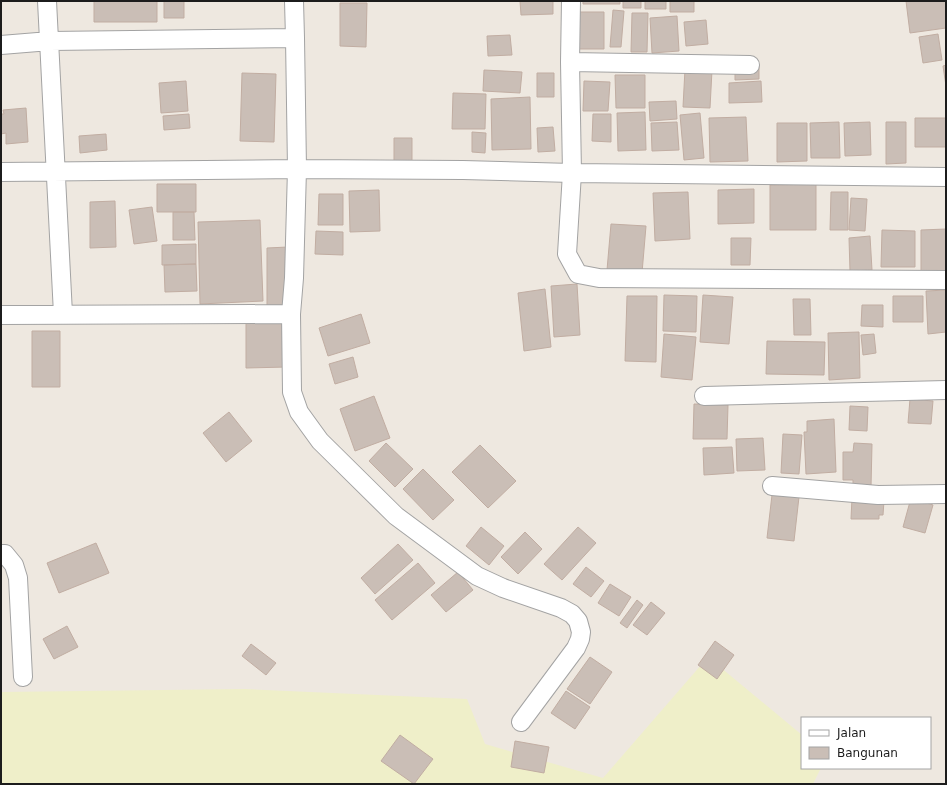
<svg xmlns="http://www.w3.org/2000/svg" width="947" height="785" viewBox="0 0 947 785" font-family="'DejaVu Sans',sans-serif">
<rect width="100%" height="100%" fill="#eee8e0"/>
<!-- farmland -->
<path fill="#efefc9" d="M 708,657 L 802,735 L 802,768 L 821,768 L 813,784 L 1,784 L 1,692 L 245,689 L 467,699 L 485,744 L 603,778 Z"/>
<!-- building -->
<path fill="#cabeb6" stroke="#c1ada2" d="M 94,1 L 157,1 L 157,22 L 94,22 Z
M 164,1 L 184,1 L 184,18 L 164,18 Z
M 520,1 L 553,1 L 553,14 L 521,15 Z
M 583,1 L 620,1 L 620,4 L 583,4 Z
M 623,1 L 641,1 L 641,8 L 623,8 Z
M 645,1 L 666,1 L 666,9 L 645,9 Z
M 670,1 L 694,1 L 694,12 L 670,12 Z
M 906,1 L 946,1 L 946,28 L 910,33 Z
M 340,3 L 367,3 L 366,47 L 340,46 Z
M 613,10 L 624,11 L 621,47 L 610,47 Z
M 577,12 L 604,12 L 604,49 L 577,49 Z
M 632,13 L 648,13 L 647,52 L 631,52 Z
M 677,16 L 679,51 L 652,53 L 650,18 Z
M 706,20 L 708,44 L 686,46 L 684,22 Z
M 938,34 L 942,60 L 923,63 L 919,37 Z
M 510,35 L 512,55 L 488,56 L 487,36 Z
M 946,65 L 946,86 L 943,66 Z
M 735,66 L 759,66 L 759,79 L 735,80 Z
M 685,69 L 712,70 L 710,108 L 683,107 Z
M 484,70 L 522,72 L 520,93 L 483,91 Z
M 242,73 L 276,74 L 274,142 L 240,141 Z
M 537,73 L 554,73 L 554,97 L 537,97 Z
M 615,75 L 645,75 L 645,108 L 616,108 Z
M 186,81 L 188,111 L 161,113 L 159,83 Z
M 584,81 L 610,82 L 608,111 L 583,111 Z
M 761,81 L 762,102 L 729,103 L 729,83 Z
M 453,93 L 486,94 L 485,129 L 452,129 Z
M 530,97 L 531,149 L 492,150 L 491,99 Z
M 676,101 L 677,119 L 650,121 L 649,102 Z
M 26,108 L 28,142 L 6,144 L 6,133 L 1,134 L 1,114 L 4,114 L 3,110 Z
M 645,112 L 646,150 L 618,151 L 617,113 Z
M 700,113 L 704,158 L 684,160 L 680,115 Z
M 189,114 L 190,128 L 164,130 L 163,116 Z
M 593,114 L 611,114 L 611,142 L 592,141 Z
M 746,117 L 748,161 L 710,162 L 709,118 Z
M 915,118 L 946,118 L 946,147 L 915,147 Z
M 677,122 L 679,150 L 652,151 L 651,123 Z
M 839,122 L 840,158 L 811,158 L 810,123 Z
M 870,122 L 871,155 L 845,156 L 844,123 Z
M 886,122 L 906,122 L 906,163 L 886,164 Z
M 777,123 L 807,123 L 807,161 L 777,162 Z
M 553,127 L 555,151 L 538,152 L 537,128 Z
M 472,132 L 486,133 L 485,153 L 472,152 Z
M 106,134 L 107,150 L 80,153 L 79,136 Z
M 394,138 L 412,138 L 412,162 L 394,162 Z
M 157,184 L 196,184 L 196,212 L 157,212 Z
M 816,184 L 816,230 L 770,230 L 770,185 Z
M 754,189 L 754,223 L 718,224 L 718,190 Z
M 379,190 L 380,231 L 350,232 L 349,191 Z
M 688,192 L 690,239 L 655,241 L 653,193 Z
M 831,192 L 848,192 L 848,230 L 830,230 Z
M 319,194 L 343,194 L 343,225 L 318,225 Z
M 851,198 L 867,199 L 865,231 L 849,230 Z
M 115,201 L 116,247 L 90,248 L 90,202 Z
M 152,207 L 157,241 L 134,244 L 129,210 Z
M 173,212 L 194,212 L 195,240 L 173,240 Z
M 260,220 L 263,301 L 200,304 L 198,222 Z
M 611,224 L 646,226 L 642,273 L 607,270 Z
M 946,229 L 946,271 L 921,271 L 921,230 Z
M 882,230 L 915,231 L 915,267 L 881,267 Z
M 316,231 L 343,232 L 343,255 L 315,254 Z
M 870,236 L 872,270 L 850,271 L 849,238 Z
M 731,238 L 751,238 L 750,265 L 731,265 Z
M 196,244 L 196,264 L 162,265 L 162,245 Z
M 288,247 L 289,305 L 267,306 L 267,248 Z
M 196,264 L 197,291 L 165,292 L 164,265 Z
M 577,284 L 580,335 L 554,337 L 551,286 Z
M 545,289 L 551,347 L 524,351 L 518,293 Z
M 946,290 L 946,332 L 928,334 L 926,291 Z
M 664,295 L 697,296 L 696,332 L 663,331 Z
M 703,295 L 733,297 L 729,344 L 700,342 Z
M 627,296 L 657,296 L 656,362 L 625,361 Z
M 893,296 L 923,296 L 923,322 L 893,322 Z
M 793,299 L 810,299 L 811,335 L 794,335 Z
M 862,305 L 883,305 L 883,327 L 861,326 Z
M 361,314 L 370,343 L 328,356 L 319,328 Z
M 246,321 L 287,321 L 287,367 L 246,368 Z
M 32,331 L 60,331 L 60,387 L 32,387 Z
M 859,332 L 860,378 L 829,380 L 828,333 Z
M 664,334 L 696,337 L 692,380 L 661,377 Z
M 874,334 L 876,353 L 863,355 L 861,335 Z
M 767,341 L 825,342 L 824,375 L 766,374 Z
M 353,357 L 358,377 L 335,384 L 329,364 Z
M 374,396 L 390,438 L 355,451 L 340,409 Z
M 910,399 L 933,401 L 931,424 L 908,423 Z
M 694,404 L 728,405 L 727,439 L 693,439 Z
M 850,406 L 868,407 L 867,431 L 849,430 Z
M 229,412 L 252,441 L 226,462 L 203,433 Z
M 834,419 L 836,472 L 806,474 L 804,432 L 807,432 L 807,421 Z
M 783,434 L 802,435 L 799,474 L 781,473 Z
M 763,438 L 765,470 L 737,471 L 736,439 Z
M 386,443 L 413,469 L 395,487 L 369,461 Z
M 854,443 L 872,444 L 871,487 L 853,487 L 853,480 L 843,480 L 843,452 L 853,452 Z
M 480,445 L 516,481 L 488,508 L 452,472 Z
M 732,447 L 734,473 L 704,475 L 703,448 Z
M 423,469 L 454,500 L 433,520 L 403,489 Z
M 772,495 L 799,497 L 794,541 L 767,538 Z
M 852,498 L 884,501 L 883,515 L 879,515 L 879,519 L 851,519 Z
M 911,498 L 933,505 L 925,533 L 903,527 Z
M 481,527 L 504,546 L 489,565 L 466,546 Z
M 578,527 L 596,543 L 562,580 L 544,564 Z
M 525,532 L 542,549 L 518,574 L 501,557 Z
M 96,543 L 109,573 L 59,593 L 47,563 Z
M 398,544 L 413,560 L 375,594 L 361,578 Z
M 418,563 L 435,583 L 392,620 L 375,600 Z
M 586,567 L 604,581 L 591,597 L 573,584 Z
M 458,572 L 473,590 L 446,612 L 431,595 Z
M 610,584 L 631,597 L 619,616 L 598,603 Z
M 637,600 L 643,605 L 627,628 L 620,623 Z
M 651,602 L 665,613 L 647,635 L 633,625 Z
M 67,626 L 78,647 L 54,659 L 43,639 Z
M 715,641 L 734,655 L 717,679 L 698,665 Z
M 251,644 L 276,663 L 266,675 L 242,656 Z
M 590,657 L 612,672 L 590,704 L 567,689 Z
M 566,691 L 590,707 L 575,729 L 551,713 Z
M 400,735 L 433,759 L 414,784 L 381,761 Z
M 515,741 L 549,747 L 544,773 L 511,767 Z"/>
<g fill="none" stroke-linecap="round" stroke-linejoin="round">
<defs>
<path id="minor" d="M 47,1 L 63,314
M 571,1 L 570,62 L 572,173 L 567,254 L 578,274 L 599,278 L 946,280
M 295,38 L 297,169 L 294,278 L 291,314 L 292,392 L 299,412 L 320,441 L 396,516 L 477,576 L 503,588 L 561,608 L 572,614 L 578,621 L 581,632 L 580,639 L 576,648 L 521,722
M 1,45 L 50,41 L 295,38 L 294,1
M 570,62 L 750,65
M 1,172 L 297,169 L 463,170 L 572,173 L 946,177
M 1,315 L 291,314
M 704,396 L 946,390
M 772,486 L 878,495 L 946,494
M 1,554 L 5,554 L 14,565 L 18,578 L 23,677"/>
</defs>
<!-- minor casing -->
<use href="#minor" stroke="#a3a3a3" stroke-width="20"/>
<!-- minor -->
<use href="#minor" stroke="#fff" stroke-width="18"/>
</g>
<!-- border -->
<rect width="947" height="785" fill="none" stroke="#1c1c1c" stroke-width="4"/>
<!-- legend -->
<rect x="801" y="717" width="130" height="52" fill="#ffffff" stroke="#a4a4a4"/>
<rect x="809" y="730" width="20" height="6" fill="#ffffff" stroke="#a4a4a4"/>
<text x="837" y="737" font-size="12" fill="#1c1c1c">Jalan</text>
<rect x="809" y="747" width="20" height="12" fill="#cabeb6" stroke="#a4a4a4"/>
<text x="837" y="757" font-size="12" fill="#1c1c1c">Bangunan</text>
</svg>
